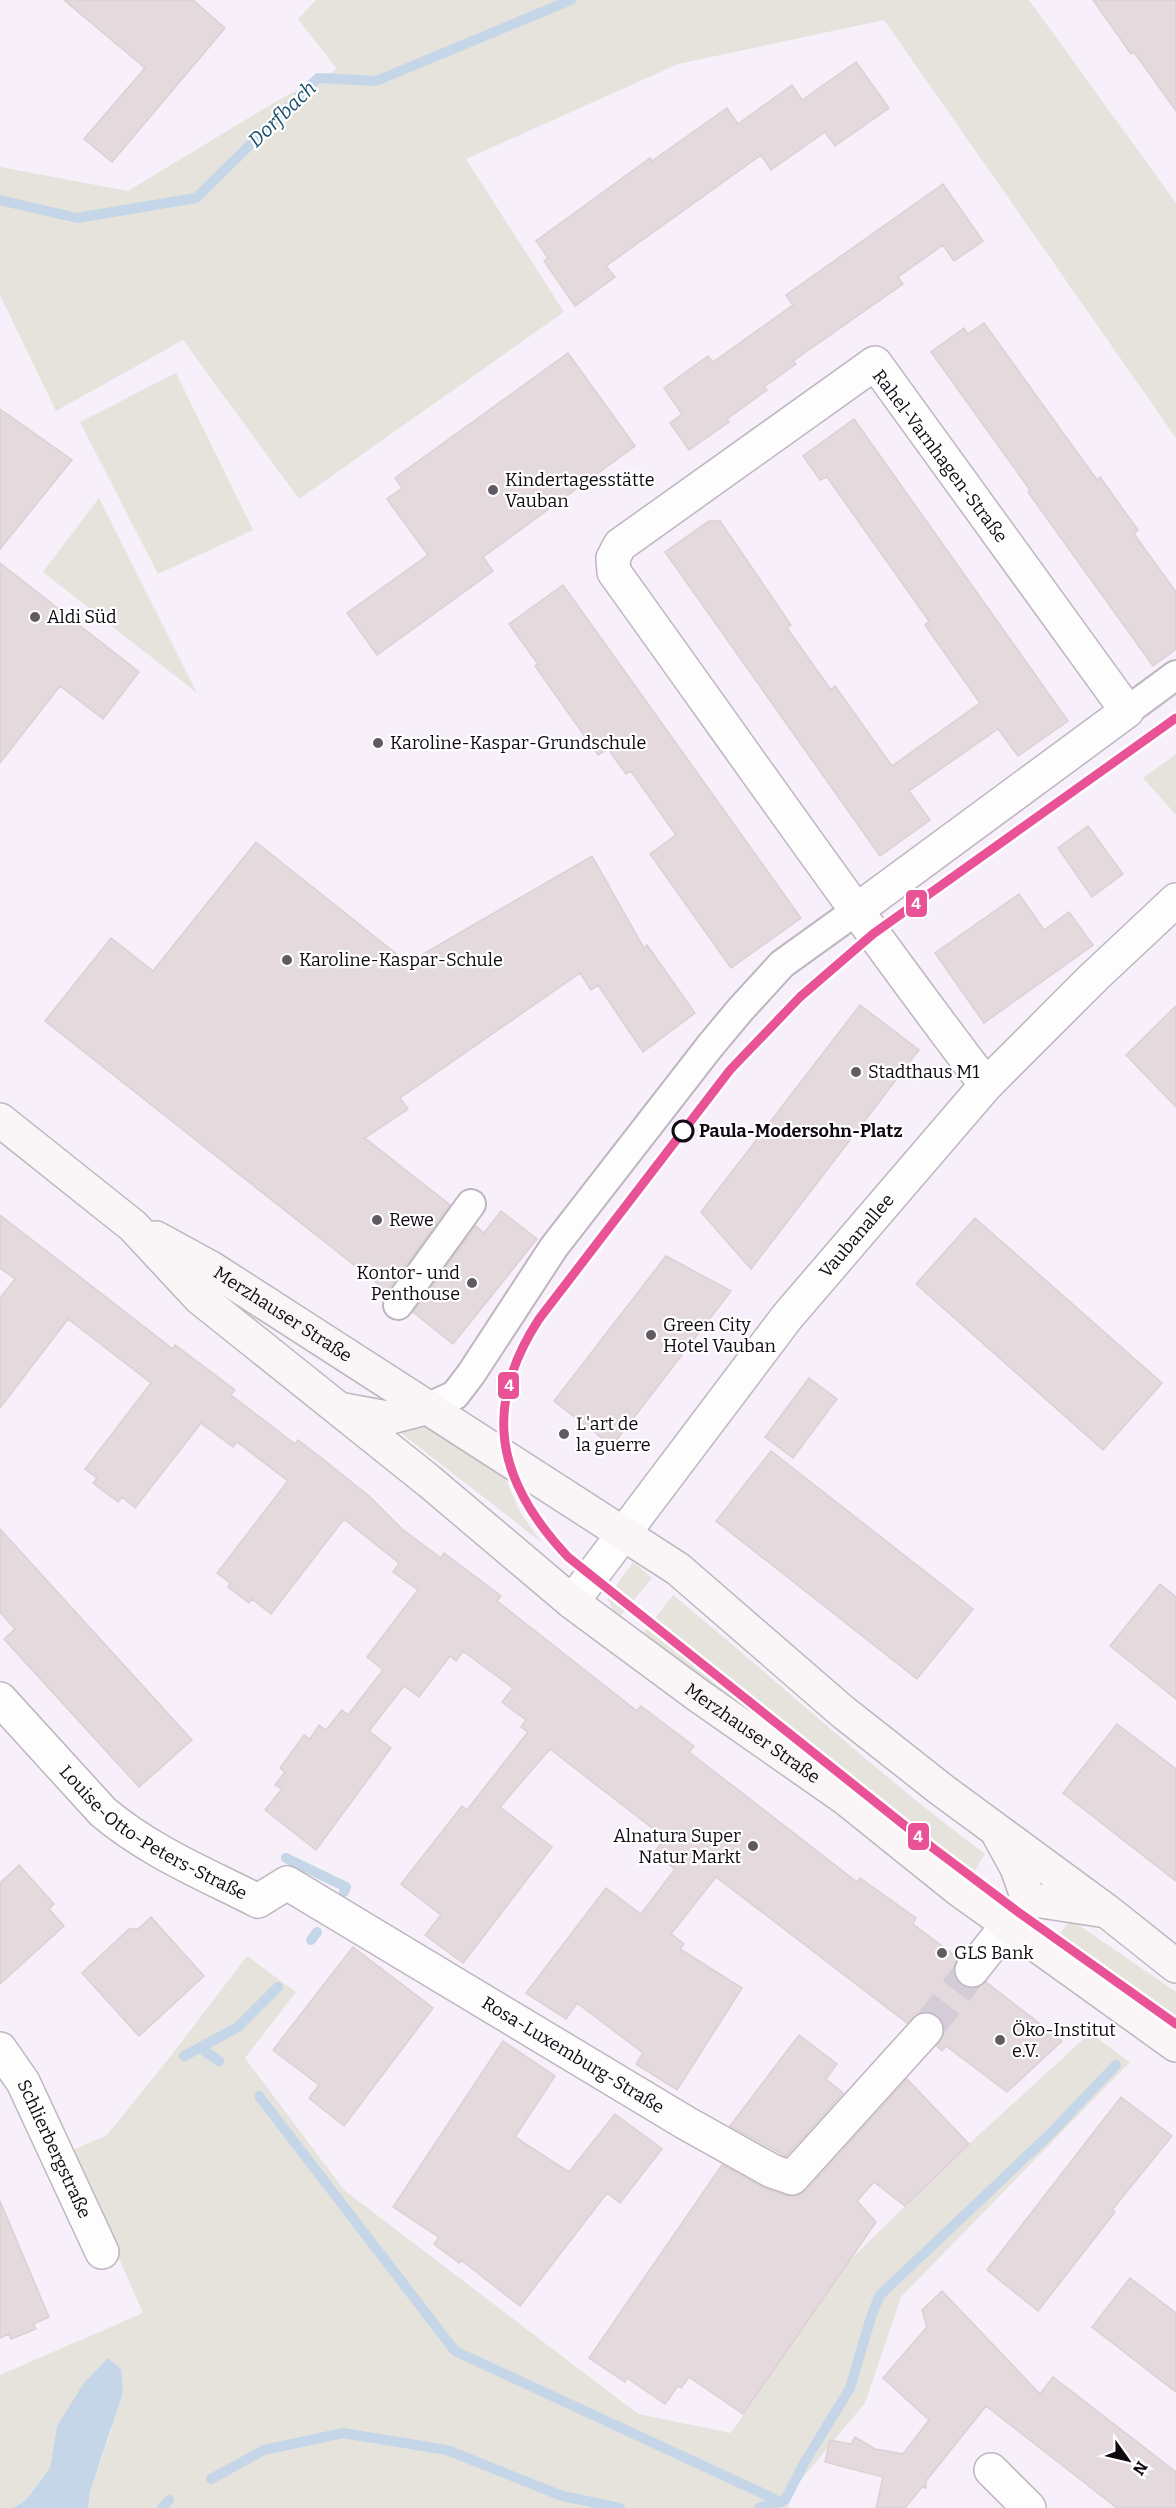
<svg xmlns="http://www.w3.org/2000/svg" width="1176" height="2508" viewBox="0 0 1176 2508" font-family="Bitter,serif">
<rect width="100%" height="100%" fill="#f7eff9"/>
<!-- green -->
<path fill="#e5e3dc" d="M 316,0 L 1029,0 L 1176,203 L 1176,438 L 884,20 L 678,64 L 466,159 L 564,312 L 299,499 L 183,340 L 56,411 L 0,295 L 0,167 L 128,191 L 275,102 L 337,69 L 298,19 Z
M 176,373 L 253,530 L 158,574 L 80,422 Z
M 99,498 L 197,693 L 43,572 Z
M 1176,754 L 1176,815 L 1143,778 Z
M 426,1426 L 505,1478 L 520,1512 L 541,1542 L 401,1433 Z
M 633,1562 L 652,1578 L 618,1619 L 607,1598 Z
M 673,1595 C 778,1681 876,1773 985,1854 L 967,1883 L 639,1639 Z
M 1073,1921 L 1176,1992 L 1176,2033 L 1053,1943 L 1067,1924 Z
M 247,1956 L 296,1992 L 245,2058 L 344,2190 L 638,2414 L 731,2433 L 849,2261 L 969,2144 L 1090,2033 L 1130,2062 L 901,2297 L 865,2403 L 786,2498 L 789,2508 L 88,2508 L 90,2492 L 112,2429 L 57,2426 L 50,2468 L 26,2500 L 13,2508 L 0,2508 L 0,2375 L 143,2313 L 118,2256 L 98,2222 L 69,2152 L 107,2135 L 170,2057 Z"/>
<!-- water -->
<path fill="#c4d6e8" d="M 108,2358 L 121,2369 L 123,2392 L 90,2492 L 88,2508 L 13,2508 L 26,2500 L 50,2468 L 57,2426 L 84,2383 Z"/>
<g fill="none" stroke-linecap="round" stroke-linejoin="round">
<!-- stream -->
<path stroke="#c4d6e8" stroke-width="10" d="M 0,200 L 77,218 L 196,198 L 318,78 L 376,81 L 571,0
M 286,1858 L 346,1887 L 344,1892
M 311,1940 L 317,1932
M 200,2048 L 219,2061
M 184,2056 L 238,2027 L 278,1987
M 259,2096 L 455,2351 L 781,2502
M 211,2479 L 264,2450 L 343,2433 L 447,2450 L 562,2496 L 620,2508
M 162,2508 L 169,2500
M 759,2508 L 785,2500 L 803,2465 L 850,2388 L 872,2314 L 880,2295 L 1050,2134 L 1116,2065"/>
</g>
<!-- building -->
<path fill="#e4d9dc" stroke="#dcd0d4" stroke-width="1.5" d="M 64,0 L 193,0 L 225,28 L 112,162 L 84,139 L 145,68 Z
M 1093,0 L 1176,0 L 1176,111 L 1134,52 L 1131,54 Z
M 856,62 L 889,108 L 835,146 L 825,132 L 771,170 L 761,155 L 606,266 L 615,277 L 575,306 L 544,261 L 548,258 L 536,241 L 650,158 L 652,161 L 727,108 L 738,124 L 792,85 L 802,100 Z
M 943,184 L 983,241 L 954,261 L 943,245 L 898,277 L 903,284 L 793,361 L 796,364 L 764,387 L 767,390 L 727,419 L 729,422 L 689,450 L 670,423 L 682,414 L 664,388 L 708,356 L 713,362 L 793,305 L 786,295 Z
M 984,323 L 1097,480 L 1100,477 L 1138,530 L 1134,534 L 1176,592 L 1176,649 L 1153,666 L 1028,492 L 1030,490 L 931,352 L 964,328 L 968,334 Z
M 568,353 L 635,446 L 483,557 L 493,571 L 377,655 L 347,613 L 428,555 L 387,499 L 402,488 L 395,478 Z
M 0,409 L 72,460 L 0,549 Z
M 854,419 L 1068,721 L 1018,756 L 998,729 L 909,791 L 930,820 L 880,856 L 665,552 L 709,521 L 720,521 L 791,625 L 787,628 L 831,690 L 835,686 L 892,766 L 980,703 L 925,625 L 929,621 L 827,477 L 820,480 L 803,456 Z
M 0,563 L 139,672 L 103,719 L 60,686 L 0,763 Z
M 563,585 L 801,918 L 731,968 L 650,854 L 676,835 L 631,771 L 626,774 L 608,749 L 598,755 L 535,666 L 538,664 L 509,624 Z
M 1088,826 L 1123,874 L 1092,897 L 1058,848 Z
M 256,842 L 408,963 L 592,856 L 644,948 L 647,945 L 695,1013 L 643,1052 L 598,985 L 591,990 L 580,973 L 400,1098 L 408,1109 L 365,1138 L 450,1205 L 387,1291 L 45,1021 L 111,938 L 153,971 Z
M 1019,894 L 1044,930 L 1069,912 L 1093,945 L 984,1023 L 935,953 Z
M 860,1005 L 919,1050 L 751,1269 L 701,1212 Z
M 1176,1006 L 1176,1107 L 1126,1055 Z
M 501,1211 L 537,1239 L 453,1344 L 413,1312 L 476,1226 L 484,1233 Z
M 0,1215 L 173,1349 L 175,1345 L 235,1390 L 231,1395 L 295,1444 L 298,1440 L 319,1456 L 369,1496 L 402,1529 L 441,1558 L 444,1553 L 501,1596 L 497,1601 L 637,1711 L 641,1706 L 694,1746 L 689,1752 L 857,1882 L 860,1878 L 916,1918 L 913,1924 L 958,1958 L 954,1967 L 954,1976 L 961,1985 L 970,1989 L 978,1988 L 986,1982 L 1062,2041 L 1007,2092 L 946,2046 L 942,2051 L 937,2046 L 944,2033 L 944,2024 L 938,2016 L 929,2012 L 921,2012 L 907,2023 L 716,1877 L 671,1934 L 684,1944 L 680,1949 L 742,1988 L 677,2090 L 636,2064 L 643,2053 L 577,2003 L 566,2019 L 526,1993 L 606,1888 L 641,1914 L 675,1869 L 654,1853 L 665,1838 L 550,1749 L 500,1807 L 552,1847 L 463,1963 L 425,1935 L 441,1915 L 401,1884 L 462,1806 L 467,1810 L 528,1732 L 521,1727 L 526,1720 L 502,1702 L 513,1688 L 463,1651 L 456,1661 L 450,1656 L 419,1697 L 404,1686 L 369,1731 L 391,1748 L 316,1850 L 265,1810 L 282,1789 L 275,1785 L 285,1772 L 280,1768 L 304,1735 L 310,1739 L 319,1725 L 326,1730 L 342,1710 L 348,1715 L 383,1670 L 367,1657 L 418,1590 L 393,1572 L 399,1563 L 344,1519 L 271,1614 L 252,1599 L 249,1603 L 228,1587 L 230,1583 L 217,1573 L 288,1481 L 237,1442 L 233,1447 L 201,1423 L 135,1508 L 122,1497 L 118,1502 L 93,1483 L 97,1478 L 85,1469 L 151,1383 L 68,1319 L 0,1408 L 0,1298 L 15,1279 L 0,1268 Z
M 975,1218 L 1162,1383 L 1103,1450 L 916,1284 Z
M 666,1256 L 731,1291 L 612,1446 L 554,1401 Z
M 809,1378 L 837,1399 L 793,1458 L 765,1437 Z
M 771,1451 L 973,1609 L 917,1679 L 716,1521 Z
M 0,1529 L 192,1740 L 139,1787 L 4,1639 L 15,1629 L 0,1612 Z
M 1160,1584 L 1176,1597 L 1176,1699 L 1110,1646 Z
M 1117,1724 L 1176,1769 L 1176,1881 L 1063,1793 Z
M 19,1865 L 54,1904 L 49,1909 L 64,1926 L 0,1984 L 0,1883 Z
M 151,1917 L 204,1976 L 139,2036 L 82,1973 L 129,1929 L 138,1929 Z
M 353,1947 L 433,2008 L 344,2126 L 309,2098 L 319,2085 L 273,2050 Z
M 799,2035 L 837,2064 L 826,2079 L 843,2093 L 786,2156 L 730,2126 Z
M 503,2041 L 555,2076 L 515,2137 L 569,2172 L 615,2114 L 662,2149 L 620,2203 L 607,2193 L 520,2306 L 461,2260 L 459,2263 L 434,2244 L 439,2237 L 393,2207 Z
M 907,2079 L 969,2144 L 905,2206 L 874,2182 L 857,2201 L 876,2222 L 743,2414 L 689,2377 L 681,2388 L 678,2386 L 665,2404 L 627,2378 L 625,2382 L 589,2358 L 722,2165 L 766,2189 L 786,2196 L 797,2196 L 806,2191 Z
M 1121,2097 L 1172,2136 L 1112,2210 L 1115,2212 L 1038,2311 L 987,2270 Z
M 0,2201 L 49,2317 L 33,2324 L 36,2329 L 11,2339 L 9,2334 L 0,2338 Z
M 1130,2278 L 1176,2313 L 1176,2392 L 1092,2327 Z
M 942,2291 L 1040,2394 L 1053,2377 L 1176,2472 L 1176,2508 L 1117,2508 L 986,2406 L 926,2481 L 926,2488 L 922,2487 L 905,2508 L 876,2508 L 883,2477 L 825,2462 L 830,2440 L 851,2444 L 855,2437 L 875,2449 L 903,2454 L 929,2420 L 883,2378 L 927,2327 L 922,2310 Z"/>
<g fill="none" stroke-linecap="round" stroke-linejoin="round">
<!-- minor-tunnel -->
<path stroke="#d4ccd6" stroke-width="33" stroke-dasharray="33 16" stroke-linecap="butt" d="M 926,2030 L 972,1970"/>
<defs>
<path id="pedestrian" d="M 1127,711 L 1176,675
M 398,1305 L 471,1204
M 429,1407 L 455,1395 L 471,1374 L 554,1247 L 710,1046 L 740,1010 L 782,964 L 857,910"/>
<g id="minor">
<path d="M 857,910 L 1127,711 L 875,363 L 620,545 L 613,558 L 614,572 C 737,743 858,917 986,1085"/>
<path id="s1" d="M 572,1602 L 787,1317 L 986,1085 L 1094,977 L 1176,900"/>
<path id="s2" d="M 0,1699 L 103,1812 C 149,1851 205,1874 258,1901 L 287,1883 L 686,2123 L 772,2171 L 792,2178 L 926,2030"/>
<path d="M 972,1970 L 1025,1903"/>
<path id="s3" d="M 0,2049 L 23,2082 L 102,2252"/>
<path d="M 991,2470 L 1029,2508"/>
</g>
<g id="secondary">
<path id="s4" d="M 0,1120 L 133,1226 L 200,1298 L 430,1482 L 572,1602 L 699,1696 L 845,1798 L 957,1888 L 1176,2045"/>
<path id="s5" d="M 156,1238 L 211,1268 L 678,1569 L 843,1712 L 942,1790 L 1108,1912 L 1176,1966"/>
<path d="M 344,1410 L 387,1418 L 429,1407"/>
<path d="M 999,1835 L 1017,1868 L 1028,1899 L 1100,1910"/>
</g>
</defs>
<!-- pedestrian casing -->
<use href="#pedestrian" stroke="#bdb6bf" stroke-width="32"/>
<!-- minor casing -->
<use href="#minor" stroke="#bdb6bf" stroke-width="36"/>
<!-- secondary casing -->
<use href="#secondary" stroke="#bdb6bf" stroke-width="36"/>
<!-- pedestrian -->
<use href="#pedestrian" stroke="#fefdfe" stroke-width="28"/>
<!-- minor -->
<use href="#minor" stroke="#fefdfe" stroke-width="33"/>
<!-- secondary -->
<use href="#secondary" stroke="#faf6f7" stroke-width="33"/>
<defs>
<path id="tram-1" d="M 1176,718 L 873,934 L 800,997 L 730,1070 L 539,1319 C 481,1408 497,1482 568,1557 L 933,1848 L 1018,1912 L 1176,2024"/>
</defs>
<!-- tram-1 casing -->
<use href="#tram-1" stroke="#fff" stroke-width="14"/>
<!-- tram-1 -->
<use href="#tram-1" stroke="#ea5297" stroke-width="9"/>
</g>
<!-- markers -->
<g fill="#615a63" stroke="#fff" stroke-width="2">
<circle cx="493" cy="490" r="6"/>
<circle cx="35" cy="617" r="6"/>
<circle cx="378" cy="743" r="6"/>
<circle cx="287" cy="960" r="6"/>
<circle cx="856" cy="1072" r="6"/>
<circle cx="377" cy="1220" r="6"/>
<circle cx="472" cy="1283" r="6"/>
<circle cx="651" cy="1335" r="6"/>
<circle cx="564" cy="1434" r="6"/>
<circle cx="753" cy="1846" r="6"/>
<circle cx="942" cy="1953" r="6"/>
<circle cx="1000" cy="2040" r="6"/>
</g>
<circle fill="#fff" stroke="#100912" stroke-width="3" cx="683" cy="1131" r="10"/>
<g text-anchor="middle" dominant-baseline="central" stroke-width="4.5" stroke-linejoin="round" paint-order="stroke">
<!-- street labels -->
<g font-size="18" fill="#100912" stroke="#fff">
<text transform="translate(940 456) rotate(53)">Rahel-Varnhagen-Straße</text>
<text stroke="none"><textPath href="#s1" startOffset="464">Vaubanallee</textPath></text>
<text stroke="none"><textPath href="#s5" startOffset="148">Merzhauser Straße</textPath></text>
<text stroke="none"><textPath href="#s4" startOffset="972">Merzhauser Straße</textPath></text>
<text stroke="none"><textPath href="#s2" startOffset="206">Louise-Otto-Peters-Straße</textPath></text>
<text stroke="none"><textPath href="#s2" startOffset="700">Rosa-Luxemburg-Straße</textPath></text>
<text stroke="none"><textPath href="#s3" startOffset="114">Schlierbergstraße</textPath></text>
</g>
<!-- poi labels -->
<g font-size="18" fill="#100912" stroke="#fff" text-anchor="start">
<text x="505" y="480">Kindertagesstätte<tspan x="505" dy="21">Vauban</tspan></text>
<text x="47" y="617">Aldi Süd</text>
<text x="390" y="743">Karoline-Kaspar-Grundschule</text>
<text x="299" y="960">Karoline-Kaspar-Schule</text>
<text x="868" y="1072">Stadthaus M1</text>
<text x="389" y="1220">Rewe</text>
<text x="460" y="1273" text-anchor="end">Kontor- und<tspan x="460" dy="21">Penthouse</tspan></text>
<text x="663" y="1325">Green City<tspan x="663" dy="21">Hotel Vauban</tspan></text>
<text x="576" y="1424">L'art de<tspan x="576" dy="21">la guerre</tspan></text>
<text x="741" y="1836" text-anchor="end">Alnatura Super<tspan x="741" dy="21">Natur Markt</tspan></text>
<text x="954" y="1953">GLS Bank</text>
<text x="1012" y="2030">Öko-Institut<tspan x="1012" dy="21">e.V.</tspan></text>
</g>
<!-- stop labels -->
<g font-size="18" font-weight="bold" fill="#100912" stroke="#fff" text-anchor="start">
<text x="699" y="1131">Paula-Modersohn-Platz</text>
</g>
<!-- water labels -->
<g font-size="20" font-style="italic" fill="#1b4f6c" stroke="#fff">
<text transform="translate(282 114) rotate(-44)">Dorfbach</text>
</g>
</g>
<g stroke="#fff" stroke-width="2">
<rect x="905" y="889" width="23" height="29" rx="6" fill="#ea5297"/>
<rect x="497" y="1371" width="23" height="29" rx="6" fill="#ea5297"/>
<rect x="907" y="1822" width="23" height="29" rx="6" fill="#ea5297"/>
</g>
<g font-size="16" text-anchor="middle" font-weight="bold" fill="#fff">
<text x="916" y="909">4</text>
<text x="509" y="1391">4</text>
<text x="918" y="1842">4</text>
</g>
<!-- north arrow -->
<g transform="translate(1128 2460) rotate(124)" stroke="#ffffff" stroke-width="4.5" paint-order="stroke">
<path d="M0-4.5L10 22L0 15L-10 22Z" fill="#100912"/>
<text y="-9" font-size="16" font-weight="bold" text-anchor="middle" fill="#100912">N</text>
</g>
</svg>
